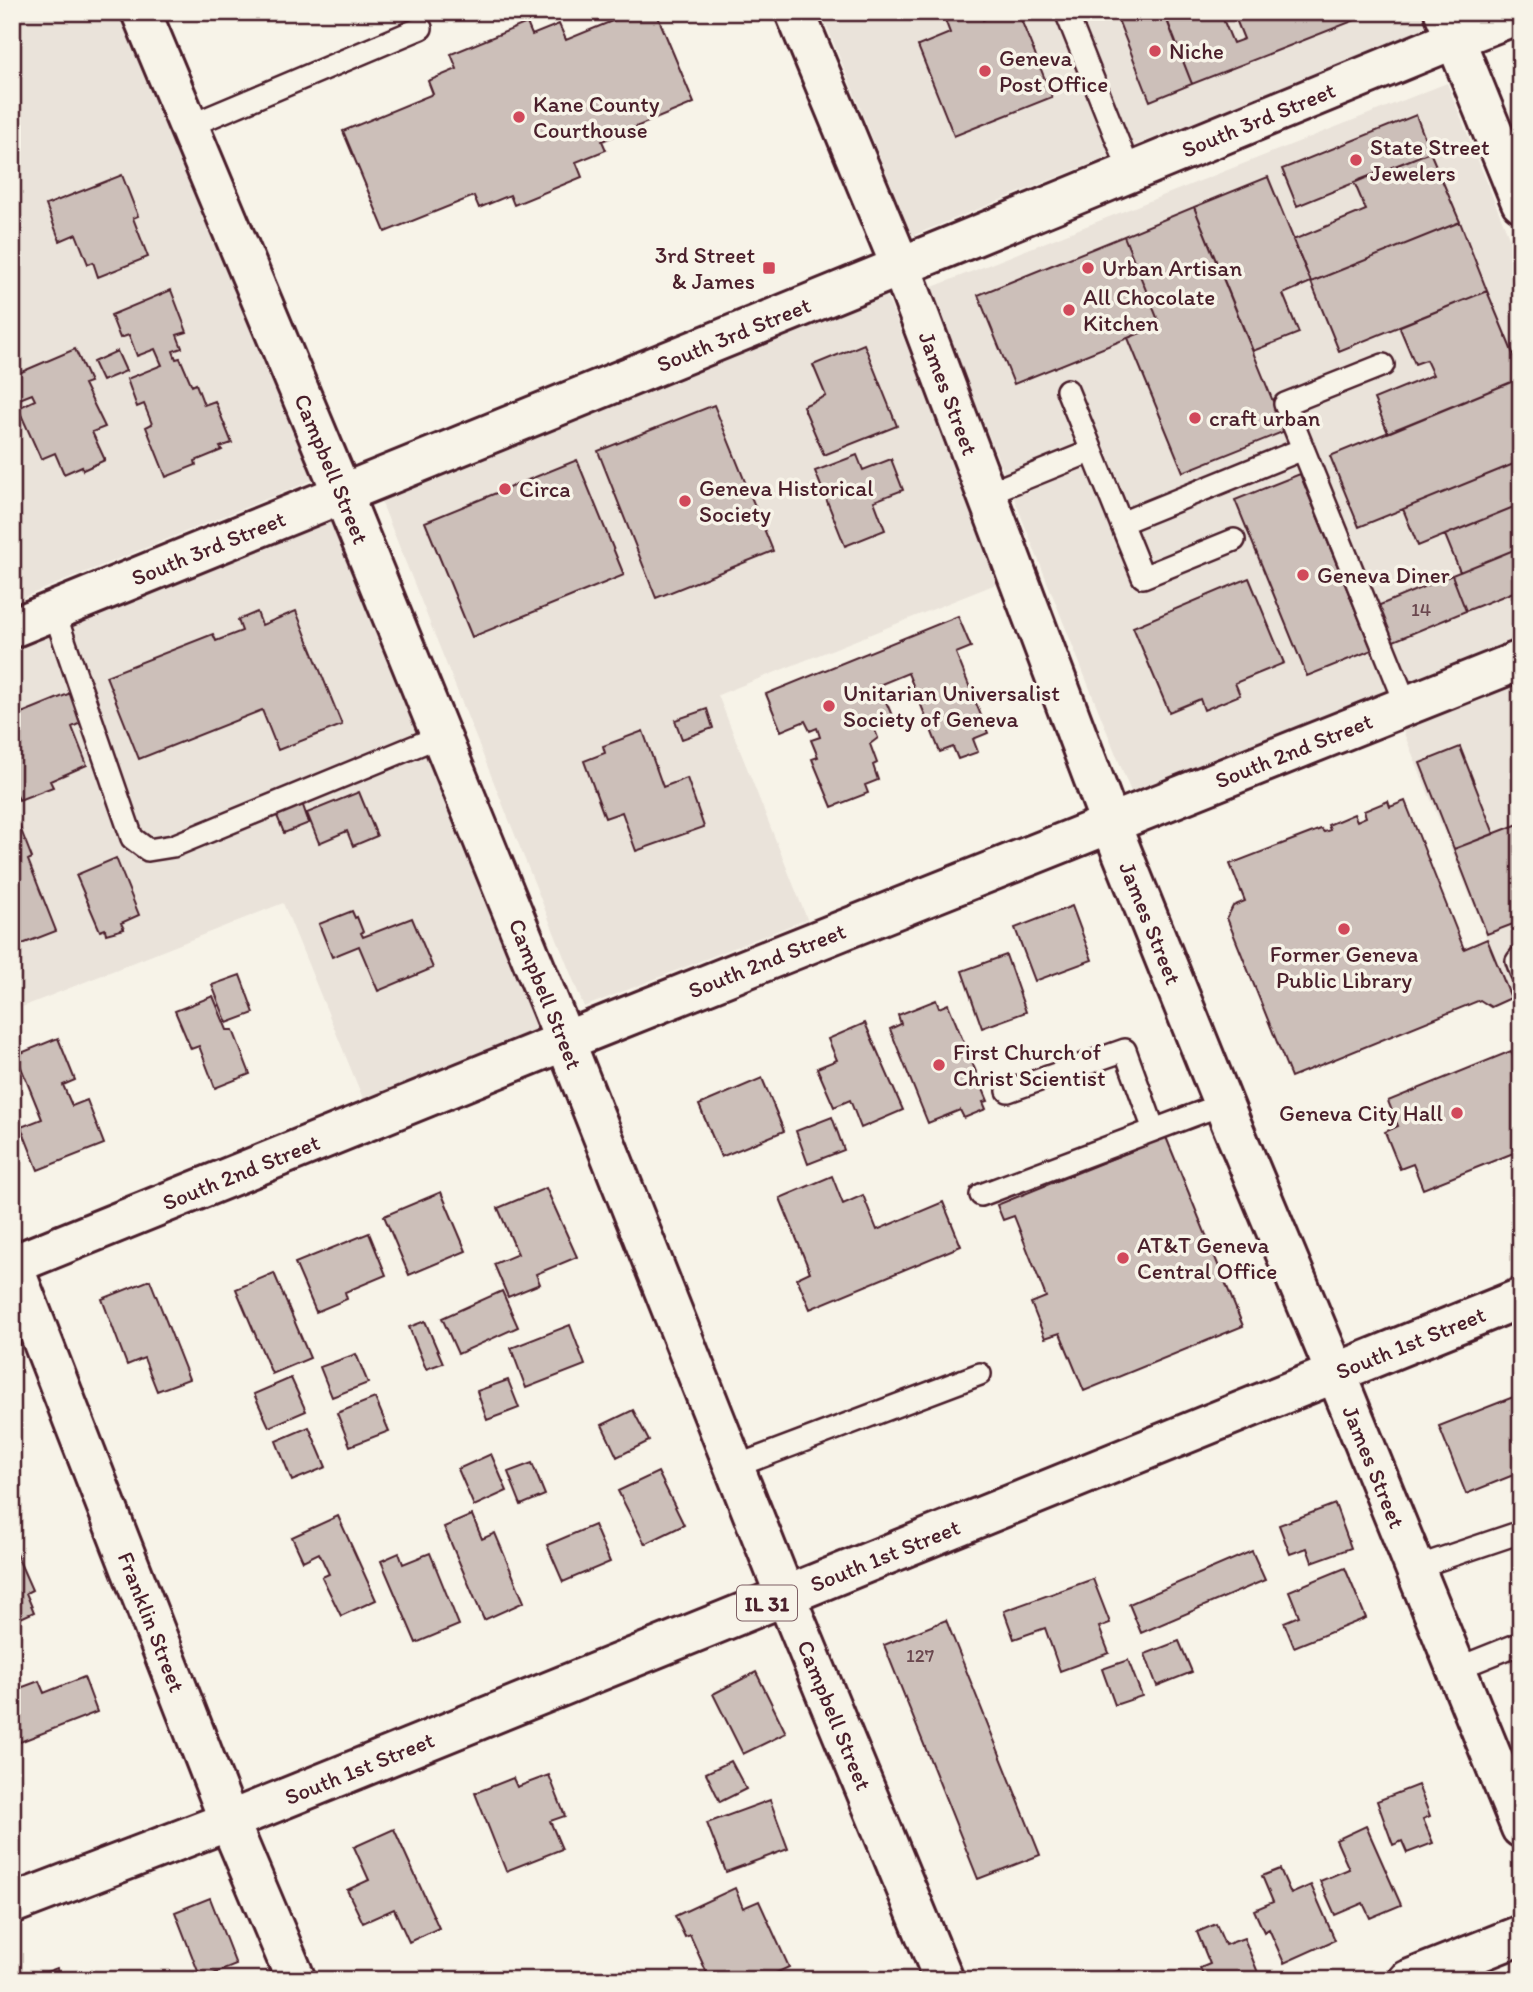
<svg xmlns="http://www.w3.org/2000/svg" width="1533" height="1992" viewBox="0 0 1533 1992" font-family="Itim,sans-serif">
<rect width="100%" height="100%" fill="#f7f3e8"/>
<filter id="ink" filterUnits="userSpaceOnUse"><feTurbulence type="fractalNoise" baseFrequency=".0143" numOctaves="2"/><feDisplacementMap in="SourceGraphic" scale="14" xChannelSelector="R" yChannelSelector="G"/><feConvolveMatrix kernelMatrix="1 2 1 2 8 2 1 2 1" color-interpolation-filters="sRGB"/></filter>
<g filter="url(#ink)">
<!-- built -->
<path fill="#eae3da" d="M 12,12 L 134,12 L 323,476 L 12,602 Z
M 821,12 L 1420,12 L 1426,28 L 912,236 Z
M 1447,83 L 1521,267 L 1521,637 L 1131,792 L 930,288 Z
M 886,294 L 1001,582 L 718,695 L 807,919 L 584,1007 L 379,496 Z
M 342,512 L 550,1026 L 364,1101 L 283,903 L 12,1011 L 12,645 Z
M 1521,678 L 1521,1022 L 1401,726 Z"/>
<!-- building -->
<path fill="#ccbfb9" stroke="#4a1f2b" stroke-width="2" d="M 634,12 L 656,12 L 694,103 L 602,141 L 606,150 L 576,162 L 582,177 L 514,205 L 510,195 L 479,208 L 474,196 L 385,232 L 343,131 L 433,94 L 428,81 L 457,69 L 451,54 L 527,23 L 532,35 L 559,24 L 566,40 Z
M 942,12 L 980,12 L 983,20 L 1001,12 L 1018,12 L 1052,97 L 954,136 L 918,46 L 950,33 Z
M 1115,12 L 1164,12 L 1192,84 L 1150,101 Z
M 1179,12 L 1220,12 L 1233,43 L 1244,39 L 1233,12 L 1367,12 L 1368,15 L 1192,84 L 1166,18 Z
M 1416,115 L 1430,152 L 1297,206 L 1282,169 Z
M 1430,152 L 1460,222 L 1311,282 L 1293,240 L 1366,210 L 1354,182 Z
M 122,175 L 138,216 L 133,218 L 148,257 L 98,277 L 93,262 L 88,264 L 76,234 L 60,241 L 46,205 Z
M 1268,177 L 1311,282 L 1283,294 L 1299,333 L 1253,351 L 1194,207 Z
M 1194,207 L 1285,431 L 1183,472 L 1128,338 L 1160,325 L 1124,236 Z
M 1460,222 L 1487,291 L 1339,351 L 1311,282 Z
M 1124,236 L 1160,325 L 1014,384 L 978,295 Z
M 171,290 L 187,332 L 177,335 L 182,348 L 173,351 L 176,359 L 180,358 L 192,386 L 196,384 L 204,405 L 215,401 L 232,443 L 220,447 L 222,450 L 195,461 L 196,465 L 166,477 L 146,427 L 152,424 L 144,404 L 137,407 L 127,379 L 162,365 L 155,349 L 137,356 L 129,335 L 120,338 L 111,315 Z
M 1487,291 L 1521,373 L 1521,378 L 1388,433 L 1374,399 L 1433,375 L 1426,360 L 1415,364 L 1399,326 Z
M 864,344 L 897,426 L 824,455 L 803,406 L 826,396 L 813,365 Z
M 75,349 L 90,382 L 84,384 L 105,427 L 92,432 L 105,460 L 83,470 L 82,466 L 64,474 L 55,453 L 41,459 L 18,408 L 35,400 L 32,394 L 12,402 L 12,376 Z
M 117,351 L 126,371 L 102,381 L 93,362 Z
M 1521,378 L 1521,461 L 1359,527 L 1330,456 Z
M 714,405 L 773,551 L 656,598 L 598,451 Z
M 857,455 L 863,470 L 891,459 L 903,490 L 874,501 L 885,530 L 845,546 L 815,471 Z
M 577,460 L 624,575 L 472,637 L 425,522 Z
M 1521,461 L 1521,504 L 1418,546 L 1403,509 Z
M 1300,474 L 1372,650 L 1307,676 L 1235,500 Z
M 1521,504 L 1521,547 L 1460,572 L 1445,535 Z
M 1521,547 L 1521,589 L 1466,611 L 1452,575 Z
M 1452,575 L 1466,611 L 1389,643 L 1375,607 Z
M 1249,578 L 1284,663 L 1235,683 L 1240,695 L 1204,710 L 1200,699 L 1169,712 L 1133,627 Z
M 296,611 L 342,725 L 278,750 L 262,710 L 139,759 L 106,676 L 213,634 L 216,641 L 242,631 L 238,620 L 257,612 L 262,625 Z
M 958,616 L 971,647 L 956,653 L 988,733 L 973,739 L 978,752 L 958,759 L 953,747 L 940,752 L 908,673 L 879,685 L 893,718 L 873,725 L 878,738 L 870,744 L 877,763 L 873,765 L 878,780 L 865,785 L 868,793 L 832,807 L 812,759 L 818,757 L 811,740 L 820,737 L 817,728 L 810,731 L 805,721 L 781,731 L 766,694 Z
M 73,692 L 85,721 L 72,727 L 87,765 L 50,781 L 53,787 L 19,800 L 12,784 L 12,717 Z
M 707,709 L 713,728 L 682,739 L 675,720 Z
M 643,731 L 663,787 L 687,778 L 704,827 L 636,851 L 622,812 L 605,818 L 584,761 L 605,753 L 603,746 Z
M 1460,747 L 1494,834 L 1454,849 L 1420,763 Z
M 359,792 L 377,836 L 353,846 L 347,831 L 319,843 L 307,813 Z
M 301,800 L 309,823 L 284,833 L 275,811 Z
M 1388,801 L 1390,807 L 1405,801 L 1464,949 L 1487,939 L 1511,998 L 1491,1007 L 1480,1000 L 1291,1077 L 1227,918 L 1233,906 L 1245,901 L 1230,864 L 1321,829 L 1324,832 L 1330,830 L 1328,825 L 1354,814 L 1357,821 L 1366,817 L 1364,811 Z
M 12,807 L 32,858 L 28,860 L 56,931 L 12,948 Z
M 1521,823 L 1521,921 L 1487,934 L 1454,849 Z
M 116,858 L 139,915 L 121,923 L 124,929 L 106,934 L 105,929 L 100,931 L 76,875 Z
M 1072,906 L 1092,960 L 1035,981 L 1015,928 Z
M 352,911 L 355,918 L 357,917 L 363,932 L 361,933 L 363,937 L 412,918 L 433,968 L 378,991 L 359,946 L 332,957 L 319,924 Z
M 1006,955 L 1026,1012 L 982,1028 L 962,971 Z
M 240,975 L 254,1013 L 227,1023 L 212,985 Z
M 213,996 L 227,1030 L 233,1030 L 250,1074 L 215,1088 L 199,1046 L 191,1049 L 175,1011 Z
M 936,1000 L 939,1008 L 948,1004 L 988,1101 L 983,1102 L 986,1109 L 964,1118 L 960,1110 L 928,1123 L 890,1029 L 901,1024 L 898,1015 Z
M 865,1023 L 903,1110 L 861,1128 L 850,1100 L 834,1107 L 817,1068 L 837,1060 L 828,1039 Z
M 58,1038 L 75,1080 L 63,1085 L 72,1106 L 87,1100 L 104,1144 L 38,1170 L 21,1127 L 42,1119 L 16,1055 Z
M 1511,1051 L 1521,1076 L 1521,1150 L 1423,1189 L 1413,1164 L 1400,1169 L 1385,1132 L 1398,1126 L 1388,1101 Z
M 762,1078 L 784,1131 L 721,1157 L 699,1105 Z
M 832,1117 L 844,1150 L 808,1164 L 796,1131 Z
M 1166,1137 L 1243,1326 L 1084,1391 L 1060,1333 L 1045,1338 L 1031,1303 L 1046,1297 L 1014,1216 L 1003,1220 L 997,1205 Z
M 832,1176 L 843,1204 L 863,1195 L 877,1230 L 943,1202 L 961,1246 L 810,1309 L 797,1278 L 810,1272 L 780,1198 Z
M 546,1188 L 577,1257 L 536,1274 L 540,1284 L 508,1297 L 494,1264 L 518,1254 L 498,1208 Z
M 441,1192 L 466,1251 L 409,1275 L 384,1216 Z
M 369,1233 L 386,1275 L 345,1292 L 347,1299 L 316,1312 L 295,1263 Z
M 274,1273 L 310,1358 L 272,1374 L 236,1289 Z
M 150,1280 L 189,1379 L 157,1391 L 144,1358 L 127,1365 L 102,1299 Z
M 502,1291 L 518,1327 L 458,1354 L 442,1318 Z
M 425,1321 L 443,1363 L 426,1369 L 409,1327 Z
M 570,1325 L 585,1365 L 526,1388 L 511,1348 Z
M 356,1354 L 368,1383 L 332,1397 L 320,1367 Z
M 291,1378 L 306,1411 L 269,1427 L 254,1394 Z
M 508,1380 L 519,1408 L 487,1420 L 477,1391 Z
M 1521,1394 L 1521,1472 L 1466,1494 L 1439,1426 Z
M 375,1398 L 389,1431 L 350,1446 L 337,1413 Z
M 633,1410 L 649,1441 L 617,1457 L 602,1425 Z
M 309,1427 L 326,1467 L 292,1481 L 276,1441 Z
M 491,1454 L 507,1491 L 474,1506 L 458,1469 Z
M 532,1463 L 545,1495 L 521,1505 L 508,1472 Z
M 658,1472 L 684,1525 L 645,1544 L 618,1491 Z
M 1335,1504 L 1351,1548 L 1312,1562 L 1307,1548 L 1290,1554 L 1279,1525 Z
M 472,1515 L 482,1539 L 495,1533 L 524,1602 L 484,1620 L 444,1527 Z
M 338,1516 L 376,1600 L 341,1616 L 322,1577 L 329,1574 L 319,1553 L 303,1561 L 292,1537 Z
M 594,1525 L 610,1562 L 563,1582 L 547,1545 Z
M 12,1549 L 14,1549 L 32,1590 L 26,1593 L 34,1612 L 12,1622 Z
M 1252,1551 L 1265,1580 L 1141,1633 L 1129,1604 Z
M 399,1553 L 403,1564 L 430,1553 L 459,1625 L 416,1643 L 381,1561 Z
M 1345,1568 L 1366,1618 L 1294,1647 L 1284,1622 L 1299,1616 L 1289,1591 Z
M 1093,1579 L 1110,1623 L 1099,1627 L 1109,1653 L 1060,1671 L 1045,1628 L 1014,1639 L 1004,1611 Z
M 946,1620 L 1040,1855 L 978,1879 L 884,1645 Z
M 1179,1641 L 1192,1672 L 1157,1686 L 1145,1654 Z
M 1128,1660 L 1142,1696 L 1115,1705 L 1102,1669 Z
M 756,1672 L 786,1733 L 743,1754 L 713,1694 Z
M 84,1677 L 97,1712 L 12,1745 L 12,1691 L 39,1681 L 44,1693 Z
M 731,1761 L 746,1789 L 720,1802 L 706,1773 Z
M 549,1775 L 565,1816 L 550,1821 L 562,1849 L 506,1871 L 475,1793 L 513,1778 L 517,1787 Z
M 1418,1785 L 1430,1816 L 1423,1819 L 1433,1843 L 1407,1853 L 1402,1841 L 1393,1845 L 1377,1801 Z
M 770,1800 L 788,1849 L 726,1872 L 707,1823 Z
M 1366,1826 L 1401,1905 L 1370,1918 L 1363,1903 L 1335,1915 L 1320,1881 L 1349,1869 L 1336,1840 Z
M 394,1829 L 439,1928 L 409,1942 L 394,1909 L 363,1923 L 347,1890 L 369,1880 L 354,1847 Z
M 1280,1869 L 1291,1894 L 1311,1885 L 1335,1940 L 1284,1963 L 1269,1929 L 1264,1932 L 1254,1910 L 1273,1902 L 1262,1876 Z
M 735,1888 L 743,1908 L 759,1901 L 789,1967 L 761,1980 L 710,1980 L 690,1935 L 685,1937 L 675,1916 Z
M 210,1898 L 236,1965 L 201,1979 L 175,1912 Z
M 1216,1924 L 1225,1945 L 1244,1938 L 1261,1980 L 1205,1980 L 1200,1968 L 1210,1964 L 1197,1932 Z
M 57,1968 L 61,1980 L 26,1980 Z
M 1120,1970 L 1124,1980 L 1096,1980 Z"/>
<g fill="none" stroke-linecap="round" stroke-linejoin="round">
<defs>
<path id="lane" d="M 1066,12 L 1130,172
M 189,126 L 421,28
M 1383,365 L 1285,404 L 1407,706
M 1067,390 L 1092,451
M 986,494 L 1092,451 L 1121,523 L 1303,449
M 1121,523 L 1143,577 L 1234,540
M 54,611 L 132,838 L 148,850 L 173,846 L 440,736
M 1521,956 L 1517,961 L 1521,972
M 1008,1091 L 1125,1050 L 1154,1130
M 981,1195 L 1223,1104
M 734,1467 L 980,1374
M 1414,1568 L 1521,1532
M 1456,1669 L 1521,1643"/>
<g id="street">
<path id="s1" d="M 141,12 L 342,493 L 565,1041 L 785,1595 L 944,1980"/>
<path id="s2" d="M 795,12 L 901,267 L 1111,825 L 1231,1123 L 1336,1374 L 1521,1828"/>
<path id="s3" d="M 12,628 L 951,246 L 1455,39 L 1521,13"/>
<path id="s4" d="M 12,1263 L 229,1821 L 296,1980"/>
<path id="s5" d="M 12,1265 L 565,1041 L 1521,660"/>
<path d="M 1408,1980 L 1521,1935"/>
</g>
<g id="primary">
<path d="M 1444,12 L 1521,202"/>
<path id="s6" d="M 12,1904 L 229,1821 L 1521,1298"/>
</g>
</defs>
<!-- lane casing -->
<use href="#lane" stroke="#4a1f2b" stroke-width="26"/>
<!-- street casing -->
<use href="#street" stroke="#4a1f2b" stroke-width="44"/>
<!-- primary casing -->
<use href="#primary" stroke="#4a1f2b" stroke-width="44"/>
<!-- lane -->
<use href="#lane" stroke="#f7f3e8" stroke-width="21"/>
<!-- street -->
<use href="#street" stroke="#f7f3e8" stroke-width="38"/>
<!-- primary -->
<use href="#primary" stroke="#f7f3e8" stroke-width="38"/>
</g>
</g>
<!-- markers -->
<g fill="#d1495b" stroke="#f7f3e8" stroke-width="2.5">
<circle cx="1155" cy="51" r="7"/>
<circle cx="985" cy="71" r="7"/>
<circle cx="519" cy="117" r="7"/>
<circle cx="1356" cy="160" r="7"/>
<rect x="762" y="261" width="14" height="14" rx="3.5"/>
<circle cx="1088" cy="268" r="7"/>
<circle cx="1069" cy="310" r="7"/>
<circle cx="1195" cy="418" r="7"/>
<circle cx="505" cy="489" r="7"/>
<circle cx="685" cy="501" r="7"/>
<circle cx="1303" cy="575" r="7"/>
<circle cx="829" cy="706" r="7"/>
<circle cx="1344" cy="929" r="7"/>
<circle cx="939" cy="1065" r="7"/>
<circle cx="1457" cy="1113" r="7"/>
<circle cx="1123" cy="1258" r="7"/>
</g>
<g text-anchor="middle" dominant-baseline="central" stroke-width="7" stroke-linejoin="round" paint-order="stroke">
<!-- number labels -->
<g font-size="19" fill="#6a474e">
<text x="1421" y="609">14</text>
<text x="920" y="1655">127</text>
</g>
<!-- shield labels -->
<rect fill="#f7f3e8" stroke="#7e5f64" stroke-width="2" x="737" y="1585.5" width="60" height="35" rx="5"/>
<g font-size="21" font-weight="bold" fill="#4a1f2b">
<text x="767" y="1603">IL 31</text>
</g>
<!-- poi labels -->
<g font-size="23" fill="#4a1f2b" stroke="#f7f3e8" text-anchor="start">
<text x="1169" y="51">Niche</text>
<text x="999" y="58">Geneva<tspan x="999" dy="26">Post Office</tspan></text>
<text x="533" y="104">Kane County<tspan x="533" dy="26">Courthouse</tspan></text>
<text x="1370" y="147">State Street<tspan x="1370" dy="26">Jewelers</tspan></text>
<text x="755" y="255" text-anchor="end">3rd Street<tspan x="755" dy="26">&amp; James</tspan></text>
<text x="1102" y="268">Urban Artisan</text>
<text x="1083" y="297">All Chocolate<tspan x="1083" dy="26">Kitchen</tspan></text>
<text x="1209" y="418">craft urban</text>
<text x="699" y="488">Geneva Historical<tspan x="699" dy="26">Society</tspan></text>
<text x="519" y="489">Circa</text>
<text x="1317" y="575">Geneva Diner</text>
<text x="843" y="693">Unitarian Universalist<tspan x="843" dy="26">Society of Geneva</tspan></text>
<text x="1344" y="954" text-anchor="middle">Former Geneva<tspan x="1344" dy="26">Public Library</tspan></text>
<text x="953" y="1052">First Church of<tspan x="953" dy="26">Christ Scientist</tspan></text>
<text x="1443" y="1113" text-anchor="end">Geneva City Hall</text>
<text x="1137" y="1245">AT&amp;T Geneva<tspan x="1137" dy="26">Central Office</tspan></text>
</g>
<!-- street labels -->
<g font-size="23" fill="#4a1f2b" stroke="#f7f3e8">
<text stroke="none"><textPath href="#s3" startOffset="1346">South 3rd Street</textPath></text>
<text stroke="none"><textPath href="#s3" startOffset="779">South 3rd Street</textPath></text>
<text stroke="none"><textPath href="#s2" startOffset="411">James Street</textPath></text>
<text stroke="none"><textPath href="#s1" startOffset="495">Campbell Street</textPath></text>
<text stroke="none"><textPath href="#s3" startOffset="212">South 3rd Street</textPath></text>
<text stroke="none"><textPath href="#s5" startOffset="1381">South 2nd Street</textPath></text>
<text stroke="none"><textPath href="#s2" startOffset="978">James Street</textPath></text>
<text stroke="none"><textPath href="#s5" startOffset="814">South 2nd Street</textPath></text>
<text stroke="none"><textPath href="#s1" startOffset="1062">Campbell Street</textPath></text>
<text stroke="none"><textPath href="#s5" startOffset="247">South 2nd Street</textPath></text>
<text stroke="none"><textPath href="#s6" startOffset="1507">South 1st Street</textPath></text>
<text stroke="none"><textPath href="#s2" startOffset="1566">James Street</textPath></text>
<text stroke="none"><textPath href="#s6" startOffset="940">South 1st Street</textPath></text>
<text stroke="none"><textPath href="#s4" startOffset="385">Franklin Street</textPath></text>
<text stroke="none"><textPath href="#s1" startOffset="1839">Campbell Street</textPath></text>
<text stroke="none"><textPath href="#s6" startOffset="373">South 1st Street</textPath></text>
</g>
</g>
<!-- margin -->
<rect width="1533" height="1992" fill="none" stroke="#f7f3e8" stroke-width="42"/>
<rect x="21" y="21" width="1491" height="1950" fill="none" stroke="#4a1f2b" stroke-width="2.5" filter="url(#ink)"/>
</svg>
